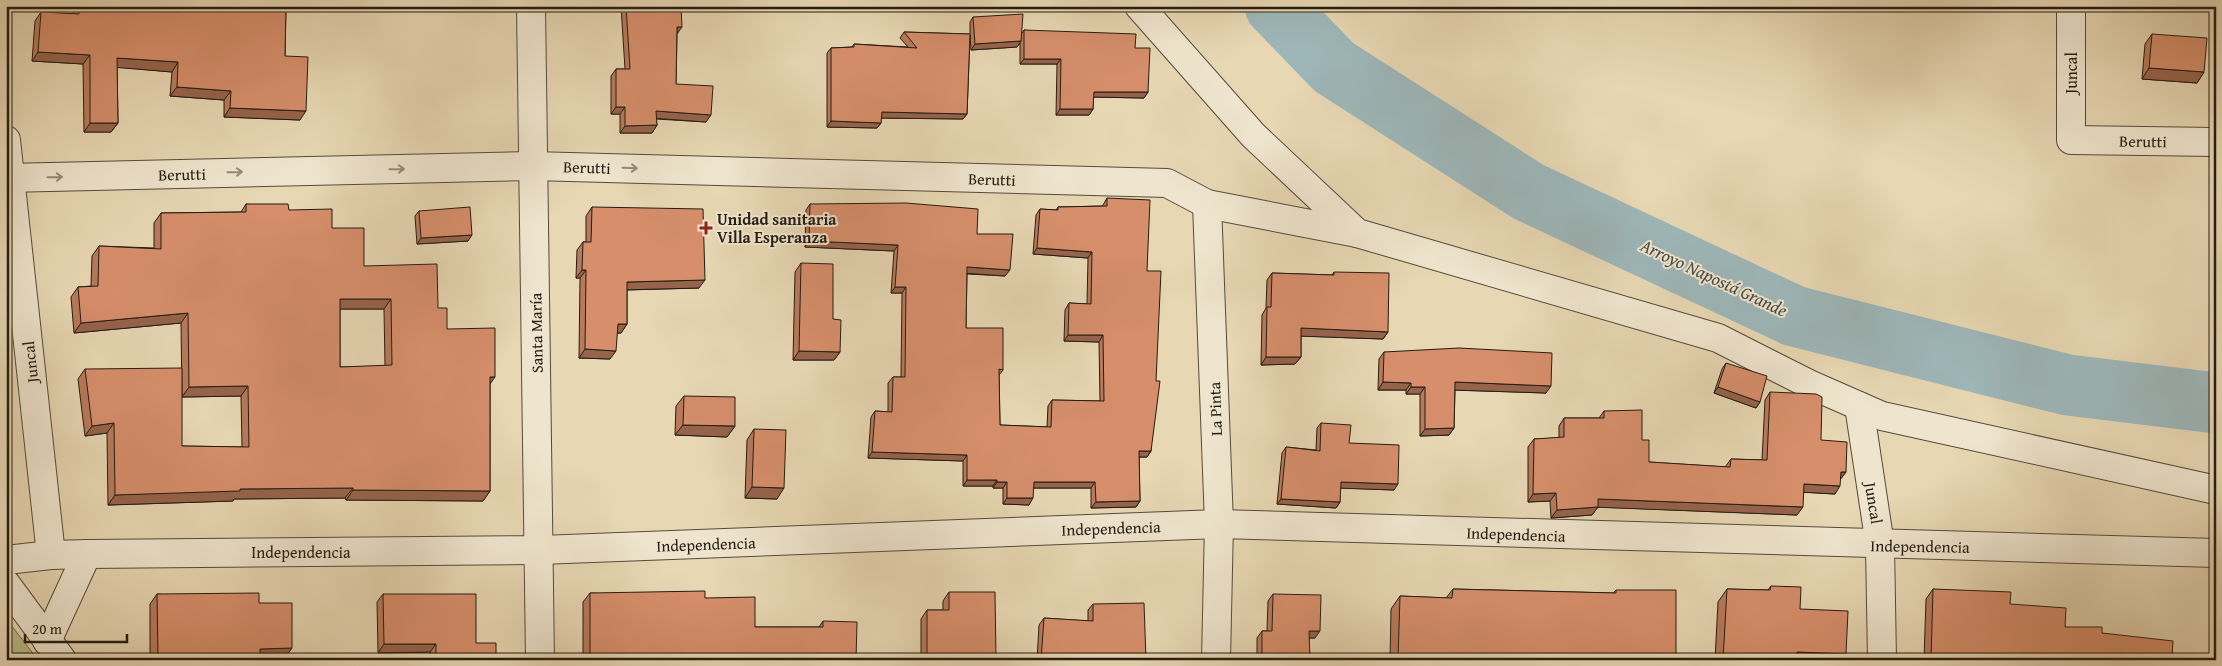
<svg xmlns="http://www.w3.org/2000/svg" width="2222" height="666" font-family="'Gentium Book Plus',serif">
<rect width="100%" height="100%" fill="#e7d7b3"/>
<filter id="stains"><feTurbulence type="fractalNoise" baseFrequency=".004" numOctaves="4"/><feColorMatrix values="0 0 0 0 .2 0 0 0 0 .09 0 0 0 0 .02 0 0 0 .5 -.17"/></filter>
<radialGradient id="worn" r=".72"><stop offset=".6" stop-color="#630" stop-opacity="0"/><stop offset="1" stop-color="#630" stop-opacity=".3"/></radialGradient>
<!-- green -->
<path fill="#b9bd8a" stroke="#6f6c4e" d="M 6,621 L 11,625 L 38,660 L 6,660 Z"/>
<g fill="none" stroke-linecap="round" stroke-linejoin="round">
<!-- river -->
<path stroke="#9db6b8" stroke-width="61" d="M 1275,6 L 1334,67 L 1529,192 L 1794,316 L 2068,385 L 2216,403"/>
<!-- minor casing -->
<g stroke="#564b3b" stroke-width="30">
<g id="minor">
<path d="M 531,6 L 540,660"/>
<path d="M 1139,6 L 1253,135 L 1357,233 L 1718,338 L 1809,384 L 1882,416 L 2216,490"/>
<path d="M 2071,6 L 2071,140 L 2216,142"/>
<path d="M 6,140 L 51,555"/>
<path d="M 6,178 L 532,166 L 1167,183 L 1207,204 L 1219,524 L 1216,660"/>
<path d="M 1207,204 L 1357,233"/>
<path d="M 1859,406 L 1880,545 L 1882,660"/>
<path d="M 6,560 L 51,555 L 87,554 L 540,550 L 1219,524 L 2216,553"/>
<path d="M 6,584 L 62,660"/>
<path d="M 47,641 L 87,554"/>
</g>
</g>
<!-- minor -->
<use href="#minor" stroke="#efe5ce" stroke-width="28"/>
</g>
<!-- wall -->
<g fill="#b87a5c" stroke="#251c13" fill-rule="evenodd">
<path d="M 74,6 L 116,6 L 116,7 L 174,12 L 174,9 L 176,6 L 286,6 L 285,56 L 300,120 L 224,117 L 224,100 L 170,96 L 172,72 L 117,67 L 118,123 L 111,132 L 84,132 L 83,64 L 32,61 L 35,21 L 41,12 L 73,14 Z"/>
<path d="M 621,6 L 681,6 L 677,34 L 676,84 L 706,122 L 656,119 L 657,125 L 652,133 L 620,133 L 620,114 L 611,114 L 611,76 L 616,69 L 625,69 Z"/>
<path d="M 973,17 L 1022,33 L 1024,30 L 1135,48 L 1148,92 L 1144,98 L 1093,97 L 1093,109 L 1089,115 L 1056,115 L 1057,64 L 1020,64 L 1020,43 L 1017,47 L 971,50 L 970,35 L 967,114 L 963,119 L 881,118 L 881,123 L 877,128 L 827,127 L 827,53 L 831,48 L 852,47 L 854,44 L 908,47 L 900,38 L 904,32 L 970,34 L 970,22 Z"/>
<path d="M 2152,34 L 2204,72 L 2197,83 L 2142,79 L 2145,44 Z"/>
<path d="M 1107,198 L 1147,271 L 1151,451 L 1147,457 L 1139,457 L 1140,501 L 1136,507 L 1091,508 L 1091,488 L 1033,488 L 1029,505 L 1003,504 L 1003,488 L 993,488 L 993,486 L 963,486 L 963,461 L 868,458 L 871,417 L 875,411 L 888,412 L 888,383 L 893,377 L 901,377 L 902,293 L 891,293 L 894,251 L 805,247 L 806,210 L 810,204 L 977,234 L 1005,276 L 967,274 L 966,328 L 1003,370 L 999,375 L 1000,425 L 1047,427 L 1048,406 L 1052,400 L 1100,401 L 1099,342 L 1064,341 L 1065,310 L 1069,303 L 1087,304 L 1088,258 L 1033,254 L 1036,215 L 1040,209 L 1056,210 L 1058,207 L 1102,206 L 1103,205 Z"/>
<path d="M 246,204 L 289,210 L 332,228 L 364,266 L 438,308 L 447,329 L 490,384 L 490,491 L 483,501 L 346,500 L 345,498 L 234,499 L 233,501 L 108,505 L 107,433 L 85,436 L 78,379 L 85,369 L 182,446 L 242,447 L 241,396 L 182,397 L 181,323 L 74,333 L 71,297 L 78,287 L 91,286 L 92,256 L 99,246 L 154,248 L 154,223 L 161,213 L 241,212 ZM 340,309 L 384,309 L 385,366 L 340,367 Z"/>
<path d="M 592,207 L 699,288 L 627,290 L 627,324 L 621,333 L 617,333 L 610,359 L 579,358 L 580,278 L 576,278 L 577,250 L 583,242 L 586,242 L 586,216 Z"/>
<path d="M 419,211 L 468,241 L 417,244 L 415,216 Z"/>
<path d="M 801,263 L 833,319 L 840,352 L 834,360 L 793,360 L 795,272 Z"/>
<path d="M 1334,272 L 1388,332 L 1383,339 L 1301,336 L 1301,357 L 1295,364 L 1261,365 L 1262,315 L 1266,308 L 1267,280 L 1272,273 L 1332,275 Z"/>
<path d="M 1384,352 L 1546,393 L 1455,390 L 1454,428 L 1449,435 L 1420,436 L 1420,394 L 1406,394 L 1406,390 L 1378,390 L 1379,359 Z"/>
<path d="M 1726,363 L 1760,402 L 1756,408 L 1714,393 L 1722,369 Z"/>
<path d="M 1770,392 L 1821,440 L 1846,472 L 1840,479 L 1835,494 L 1803,492 L 1797,515 L 1598,507 L 1592,515 L 1551,518 L 1550,501 L 1528,502 L 1528,447 L 1534,439 L 1559,438 L 1559,426 L 1564,418 L 1599,418 L 1604,411 L 1642,440 L 1649,462 L 1725,467 L 1731,459 L 1762,460 L 1765,400 Z"/>
<path d="M 684,396 L 735,426 L 727,437 L 675,435 L 676,406 Z"/>
<path d="M 1321,423 L 1349,443 L 1394,490 L 1340,488 L 1340,502 L 1336,508 L 1277,504 L 1282,453 L 1286,447 L 1316,450 L 1317,428 Z"/>
<path d="M 754,429 L 777,499 L 745,498 L 747,440 Z"/>
<path d="M 1771,586 L 1800,609 L 1842,660 L 1715,660 L 1718,602 L 1727,589 L 1768,590 Z"/>
<path d="M 1453,589 L 1613,593 L 1616,590 L 1676,660 L 1390,660 L 1391,609 L 1400,596 L 1446,598 Z"/>
<path d="M 1933,589 L 2010,604 L 2065,627 L 2102,633 L 2172,656 L 2216,660 L 1924,660 L 1926,599 Z"/>
<path d="M 949,592 L 996,660 L 921,660 L 921,619 L 927,610 L 943,610 L 943,601 Z"/>
<path d="M 590,593 L 705,598 L 755,627 L 819,627 L 823,621 L 856,660 L 583,660 L 583,602 Z"/>
<path d="M 157,594 L 259,603 L 285,658 L 260,659 L 260,660 L 150,660 L 150,604 Z"/>
<path d="M 383,594 L 476,643 L 496,660 L 430,660 L 430,652 L 378,653 L 377,602 Z"/>
<path d="M 1273,594 L 1315,638 L 1309,638 L 1310,660 L 1257,660 L 1257,638 L 1262,631 L 1267,631 L 1268,601 Z"/>
<path d="M 1093,604 L 1146,660 L 1037,660 L 1039,625 L 1044,618 L 1088,621 L 1088,610 Z"/>
</g>
<!-- shaded-wall -->
<g fill="#96634b" stroke="#251c13">
<path d="M 677,27 L 682,27 L 677,34 Z"/>
<path d="M 1021,41 L 1017,47 L 971,50 L 975,44 Z"/>
<path d="M 38,52 L 90,55 L 83,64 L 32,61 Z"/>
<path d="M 117,58 L 178,62 L 172,72 L 111,67 Z"/>
<path d="M 1024,59 L 1061,59 L 1057,64 L 1020,64 Z"/>
<path d="M 2149,68 L 2204,72 L 2197,83 L 2142,79 Z"/>
<path d="M 177,87 L 231,91 L 224,100 L 170,96 Z"/>
<path d="M 1094,92 L 1148,92 L 1144,98 L 1090,97 Z"/>
<path d="M 616,107 L 625,107 L 620,114 L 611,114 Z"/>
<path d="M 230,108 L 306,111 L 300,120 L 224,117 Z"/>
<path d="M 1060,109 L 1093,109 L 1089,115 L 1056,115 Z"/>
<path d="M 656,111 L 711,115 L 706,122 L 651,118 Z"/>
<path d="M 882,112 L 967,114 L 963,119 L 878,118 Z"/>
<path d="M 831,121 L 881,123 L 877,128 L 827,127 Z"/>
<path d="M 90,123 L 118,123 L 111,132 L 84,132 Z"/>
<path d="M 657,125 L 652,133 L 620,133 L 625,126 Z"/>
<path d="M 472,235 L 468,241 L 417,244 L 421,238 Z"/>
<path d="M 809,241 L 898,245 L 894,251 L 805,247 Z"/>
<path d="M 1037,248 L 1092,252 L 1088,258 L 1033,254 Z"/>
<path d="M 967,267 L 1010,270 L 1005,276 L 963,273 Z"/>
<path d="M 582,270 L 586,270 L 580,278 L 576,278 Z"/>
<path d="M 705,280 L 699,288 L 621,290 L 627,282 Z"/>
<path d="M 895,287 L 906,287 L 902,293 L 891,293 Z"/>
<path d="M 340,299 L 391,299 L 384,309 L 332,309 Z"/>
<path d="M 188,313 L 181,323 L 74,333 L 81,323 Z"/>
<path d="M 618,324 L 627,324 L 621,333 L 612,333 Z"/>
<path d="M 1301,328 L 1388,332 L 1383,339 L 1296,336 Z"/>
<path d="M 1068,335 L 1103,335 L 1099,342 L 1064,341 Z"/>
<path d="M 585,349 L 616,351 L 610,359 L 579,358 Z"/>
<path d="M 799,351 L 840,352 L 834,360 L 793,360 Z"/>
<path d="M 1266,357 L 1301,357 L 1295,364 L 1261,365 Z"/>
<path d="M 490,377 L 495,377 L 488,387 Z"/>
<path d="M 1383,382 L 1411,383 L 1406,390 L 1378,390 Z"/>
<path d="M 1455,382 L 1551,386 L 1546,393 L 1450,390 Z"/>
<path d="M 248,386 L 241,396 L 182,397 L 189,387 Z"/>
<path d="M 1411,387 L 1425,387 L 1420,394 L 1406,394 Z"/>
<path d="M 1718,387 L 1760,402 L 1756,408 L 1714,393 Z"/>
<path d="M 114,423 L 107,433 L 85,436 L 92,426 Z"/>
<path d="M 683,425 L 735,426 L 727,437 L 675,435 Z"/>
<path d="M 1454,428 L 1449,435 L 1420,436 L 1425,429 Z"/>
<path d="M 1139,451 L 1151,451 L 1147,457 L 1135,457 Z"/>
<path d="M 872,452 L 967,455 L 963,461 L 868,458 Z"/>
<path d="M 1841,472 L 1846,472 L 1840,480 Z"/>
<path d="M 967,480 L 997,480 L 993,486 L 963,486 Z"/>
<path d="M 997,482 L 1007,482 L 1003,488 L 993,488 Z"/>
<path d="M 1034,482 L 1095,482 L 1091,488 L 1029,488 Z"/>
<path d="M 1341,482 L 1398,484 L 1394,490 L 1337,488 Z"/>
<path d="M 1804,484 L 1840,486 L 1835,494 L 1798,492 Z"/>
<path d="M 752,487 L 784,488 L 777,499 L 745,498 Z"/>
<path d="M 353,488 L 345,498 L 234,499 L 233,501 L 108,505 L 115,495 L 240,489 Z"/>
<path d="M 353,490 L 490,491 L 483,501 L 346,500 Z"/>
<path d="M 1556,493 L 1550,501 L 1528,502 L 1533,494 Z"/>
<path d="M 1007,498 L 1033,498 L 1029,505 L 1003,504 Z"/>
<path d="M 1281,499 L 1340,502 L 1336,508 L 1277,504 Z"/>
<path d="M 1598,499 L 1803,507 L 1797,515 L 1592,507 Z"/>
<path d="M 1140,501 L 1136,507 L 1091,508 L 1096,502 Z"/>
<path d="M 1598,507 L 1592,515 L 1551,518 L 1557,510 Z"/>
<path d="M 1309,631 L 1320,631 L 1315,638 L 1304,638 Z"/>
<path d="M 384,644 L 436,644 L 430,652 L 378,653 Z"/>
<path d="M 292,648 L 285,658 L 253,659 L 260,649 Z"/>
<path d="M 1797,652 L 1846,654 L 1842,660 L 1791,660 Z"/>
</g>
<!-- building -->
<g fill="#d68e6b" stroke="#251c13" fill-rule="evenodd">
<path d="M 80,6 L 116,6 L 116,7 L 179,12 L 180,6 L 286,6 L 285,56 L 308,57 L 306,111 L 230,108 L 231,91 L 177,87 L 178,62 L 117,58 L 118,123 L 90,123 L 90,55 L 38,52 L 41,12 L 79,14 Z"/>
<path d="M 626,6 L 681,6 L 682,27 L 677,27 L 676,84 L 713,86 L 711,115 L 656,111 L 657,125 L 625,126 L 625,107 L 616,107 L 616,69 L 630,69 Z"/>
<path d="M 1023,14 L 1021,41 L 975,44 L 973,17 Z"/>
<path d="M 1024,30 L 1136,34 L 1135,48 L 1150,48 L 1148,92 L 1094,92 L 1093,109 L 1060,109 L 1061,59 L 1024,59 Z"/>
<path d="M 904,32 L 970,34 L 967,114 L 882,112 L 881,123 L 831,121 L 831,48 L 854,47 L 854,44 L 917,48 Z"/>
<path d="M 2152,34 L 2207,38 L 2204,72 L 2149,68 Z"/>
<path d="M 1107,198 L 1150,200 L 1147,271 L 1161,271 L 1156,381 L 1160,381 L 1151,451 L 1139,451 L 1140,501 L 1096,502 L 1095,482 L 1034,482 L 1033,498 L 1007,498 L 1007,482 L 997,482 L 997,480 L 967,480 L 967,455 L 872,452 L 875,411 L 892,412 L 893,377 L 905,377 L 906,287 L 895,287 L 898,245 L 809,241 L 810,204 L 906,203 L 978,209 L 977,234 L 1013,234 L 1010,270 L 967,267 L 966,328 L 1003,328 L 1003,370 L 999,369 L 1000,425 L 1051,427 L 1052,400 L 1104,401 L 1103,335 L 1068,335 L 1069,303 L 1091,304 L 1092,252 L 1037,248 L 1040,209 L 1058,210 L 1058,207 L 1107,206 Z"/>
<path d="M 246,204 L 288,204 L 289,210 L 332,209 L 332,228 L 364,228 L 364,266 L 437,264 L 438,308 L 447,308 L 447,329 L 495,328 L 495,377 L 490,377 L 490,491 L 353,490 L 353,488 L 240,489 L 240,491 L 115,495 L 114,423 L 92,426 L 85,369 L 182,368 L 182,446 L 249,447 L 248,386 L 189,387 L 188,313 L 81,323 L 78,287 L 98,286 L 99,246 L 161,249 L 161,213 L 246,212 ZM 340,299 L 391,299 L 392,365 L 340,367 Z"/>
<path d="M 470,207 L 472,235 L 421,238 L 419,211 Z"/>
<path d="M 592,207 L 703,209 L 705,280 L 627,282 L 627,324 L 618,324 L 616,351 L 585,349 L 586,270 L 582,270 L 583,242 L 591,242 Z"/>
<path d="M 801,263 L 833,264 L 833,319 L 841,320 L 840,352 L 799,351 Z"/>
<path d="M 1334,272 L 1389,273 L 1388,332 L 1301,328 L 1301,357 L 1266,357 L 1267,307 L 1271,307 L 1272,273 L 1334,275 Z"/>
<path d="M 1459,348 L 1552,353 L 1551,386 L 1455,382 L 1454,428 L 1425,429 L 1425,387 L 1411,387 L 1411,383 L 1383,382 L 1384,352 Z"/>
<path d="M 1726,363 L 1767,376 L 1760,402 L 1718,387 Z"/>
<path d="M 1770,392 L 1816,394 L 1822,397 L 1821,440 L 1847,442 L 1846,472 L 1841,472 L 1840,486 L 1804,484 L 1803,507 L 1598,499 L 1598,507 L 1557,510 L 1556,493 L 1533,494 L 1534,439 L 1564,437 L 1564,418 L 1604,418 L 1604,411 L 1642,410 L 1642,440 L 1649,440 L 1649,462 L 1730,467 L 1731,459 L 1767,460 Z"/>
<path d="M 684,396 L 735,397 L 735,426 L 683,425 Z"/>
<path d="M 1321,423 L 1351,425 L 1349,443 L 1399,445 L 1398,484 L 1341,482 L 1340,502 L 1281,499 L 1286,447 L 1320,451 Z"/>
<path d="M 754,429 L 786,430 L 784,488 L 752,487 Z"/>
<path d="M 1771,586 L 1801,587 L 1800,609 L 1848,611 L 1846,654 L 1797,652 L 1797,660 L 1723,660 L 1727,589 L 1770,590 Z"/>
<path d="M 1453,589 L 1616,593 L 1616,590 L 1676,590 L 1676,660 L 1398,660 L 1400,596 L 1452,598 Z"/>
<path d="M 1933,589 L 2011,592 L 2010,604 L 2066,608 L 2065,627 L 2102,627 L 2102,633 L 2173,641 L 2172,656 L 2216,660 L 1931,660 Z"/>
<path d="M 705,591 L 705,598 L 755,597 L 755,627 L 823,627 L 823,621 L 857,622 L 856,660 L 590,660 L 590,593 Z"/>
<path d="M 949,592 L 995,592 L 996,660 L 927,660 L 927,610 L 949,610 Z"/>
<path d="M 259,593 L 259,603 L 292,603 L 292,648 L 260,649 L 260,660 L 158,660 L 157,594 Z"/>
<path d="M 383,594 L 476,594 L 476,643 L 496,643 L 496,660 L 436,660 L 436,644 L 384,644 Z"/>
<path d="M 1273,594 L 1321,595 L 1320,631 L 1309,631 L 1310,660 L 1262,660 L 1262,631 L 1272,631 Z"/>
<path d="M 1144,603 L 1146,660 L 1041,660 L 1044,618 L 1093,621 L 1093,604 Z"/>
</g>
<!-- one-way arrows -->
<defs><path id="oneway-shaft" d="M-6 0H5M1.5-3L5.5 0L1.5 3" fill="none" stroke-width="1.6" stroke-linecap="round" stroke-linejoin="round" transform="scale(1.25)"/></defs>
<g stroke="#948b7a">
<use href="#oneway-shaft" transform="translate(630 168) rotate(2)"/>
<use href="#oneway-shaft" transform="translate(397 169) rotate(-1)"/>
<use href="#oneway-shaft" transform="translate(235 172) rotate(-1)"/>
<use href="#oneway-shaft" transform="translate(55 177) rotate(-1)"/>
</g>
<!-- markers -->
<path fill="#8f2418" stroke="#efe5ce" stroke-width="2" d="M703.5 220.5h5v5h5v5h-5v5h-5v-5h-5v-5h5z"/>
<g text-anchor="middle" stroke-width="4" stroke-linejoin="round" paint-order="stroke">
<!-- street labels -->
<g font-size="16" fill="#251c13" stroke="#efe5ce">
<text transform="translate(2071 73) rotate(-90)" y="6">Juncal</text>
<text transform="translate(2143 141) rotate(1)" y="6">Berutti</text>
<text transform="translate(587 167) rotate(2)" y="6">Berutti</text>
<text transform="translate(182 174) rotate(-1)" y="6">Berutti</text>
<text transform="translate(992 179) rotate(2)" y="6">Berutti</text>
<text transform="translate(536 333) rotate(-91)" y="6">Santa María</text>
<text transform="translate(30 362) rotate(-96)" y="6">Juncal</text>
<text transform="translate(1215 409) rotate(-92)" y="6">La Pinta</text>
<text transform="translate(1874 503) rotate(81)" y="6">Juncal</text>
<text transform="translate(1111 528) rotate(-2)" y="6">Independencia</text>
<text transform="translate(1516 534) rotate(2)" y="6">Independencia</text>
<text transform="translate(706 544) rotate(-2)" y="6">Independencia</text>
<text transform="translate(1920 546) rotate(1)" y="6">Independencia</text>
<text x="301" y="558">Independencia</text>
</g>
<!-- poi labels -->
<g font-size="16" font-weight="bold" fill="#251c13" stroke="#efe5ce" text-anchor="start">
<text x="717" y="225">Unidad sanitaria<tspan x="717" dy="18">Villa Esperanza</tspan></text>
</g>
<!-- water labels -->
<g font-size="18" font-style="italic" fill="#494a45" stroke="#efe5ce">
<text transform="translate(1714 278) rotate(25)" y="6">Arroyo Napostá Grande</text>
</g>
</g>
<!-- margin -->
<rect width="2222" height="666" fill="none" stroke="#e7d7b3" stroke-width="25"/>
<rect x="8" y="8" width="2207" height="651" fill="none" stroke="#251c13" stroke-width="2.5"/>
<rect x="12" y="12" width="2197" height="641" fill="none" stroke="#251c13"/>
<!-- scale -->
<path d="M25 634v8h102v-8" fill="none" stroke="#251c13" stroke-width="2.5"/>
<text x="32" y="634" font-size="15" fill="#251c13" stroke="#efe5ce" stroke-width="4" paint-order="stroke">20 m</text>
<rect width="100%" height="100%" filter="url(#stains)"/>
<rect width="100%" height="100%" fill="url(#worn)"/>
</svg>
